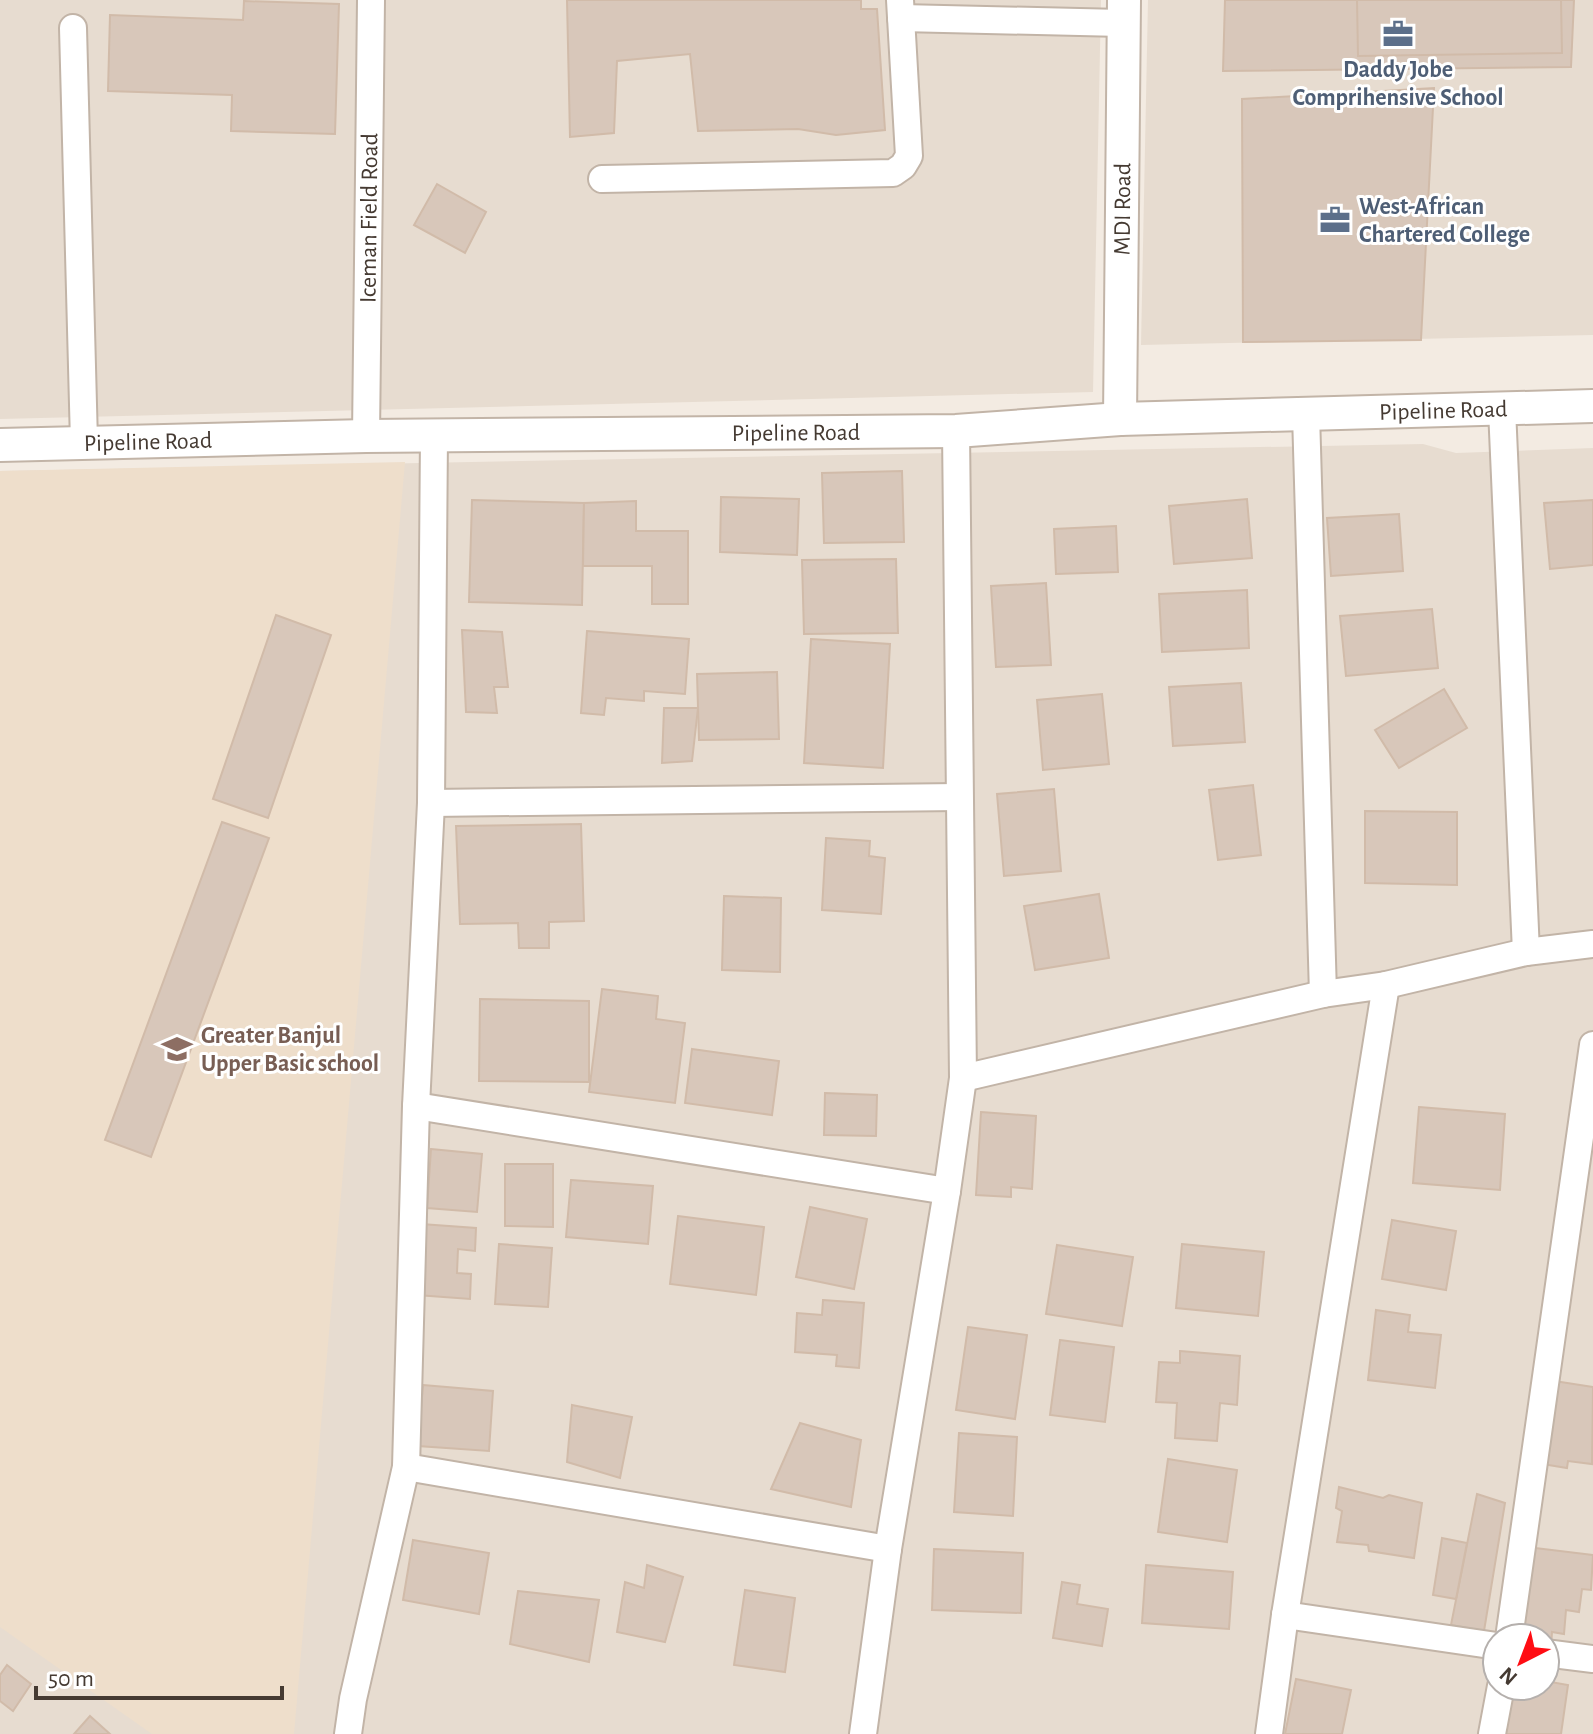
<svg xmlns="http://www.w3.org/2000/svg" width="1593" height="1734" font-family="'Alegreya Sans',sans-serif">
<rect width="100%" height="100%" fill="#f3ebe2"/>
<!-- residential -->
<g fill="#e7dcd0" fill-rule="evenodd">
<path d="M 0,0 L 1101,0 L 1093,392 L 0,419 Z"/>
<path d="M 1148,0 L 1593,0 L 1593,335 L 1141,345 Z"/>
<path d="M 1423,444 L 1456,453 L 1593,448 L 1593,1734 L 0,1734 L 0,471 ZM 1497,1638 L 1545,1638 L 1545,1686 L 1497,1686 Z"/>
</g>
<!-- education -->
<path fill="#eedecb" d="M 405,462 L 294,1734 L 152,1734 L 0,1627 L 0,471 Z"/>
<!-- building -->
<g fill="#d8c7ba" stroke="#d1bba9" stroke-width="2">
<path d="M 567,0 L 861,0 L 861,9 L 877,9 L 885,130 L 836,135 L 798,129 L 698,131 L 690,54 L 617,61 L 614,133 L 570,137 Z"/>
<path d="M 1225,0 L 1574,0 L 1571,67 L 1223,71 Z"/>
<path d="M 1357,0 L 1561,0 L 1562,53 L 1358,56 Z"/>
<path d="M 244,1 L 339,4 L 335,134 L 231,131 L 232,95 L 108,91 L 110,15 L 243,20 Z"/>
<path d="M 1434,88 L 1421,340 L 1243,342 L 1242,99 Z"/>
<path d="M 437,184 L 486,212 L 465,253 L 414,225 Z"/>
<path d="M 902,471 L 904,542 L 824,543 L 822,473 Z"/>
<path d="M 721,497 L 799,499 L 797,555 L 720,552 Z"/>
<path d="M 1247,499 L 1252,558 L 1174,564 L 1169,506 Z"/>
<path d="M 472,500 L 584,503 L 582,605 L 469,602 Z"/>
<path d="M 1593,500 L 1593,565 L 1550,569 L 1544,503 Z"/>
<path d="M 636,501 L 636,531 L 688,531 L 688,604 L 652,604 L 652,566 L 583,566 L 584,503 Z"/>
<path d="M 1399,514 L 1403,571 L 1331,576 L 1327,518 Z"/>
<path d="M 1116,526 L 1118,572 L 1056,574 L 1054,529 Z"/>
<path d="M 896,559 L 898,633 L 804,634 L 802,560 Z"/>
<path d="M 1046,583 L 1051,665 L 996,667 L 991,586 Z"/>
<path d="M 1247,590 L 1249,648 L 1162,652 L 1159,594 Z"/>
<path d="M 1432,609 L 1438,668 L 1346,676 L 1340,616 Z"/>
<path d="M 276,615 L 331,635 L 268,818 L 213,799 Z"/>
<path d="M 462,630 L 502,632 L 508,687 L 494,687 L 497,713 L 466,712 Z"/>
<path d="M 587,631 L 689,639 L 685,694 L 644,691 L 644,701 L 606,698 L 604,715 L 581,713 Z"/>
<path d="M 811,639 L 890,644 L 883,768 L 804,763 Z"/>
<path d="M 777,672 L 779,739 L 699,740 L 697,674 Z"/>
<path d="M 1241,683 L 1245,742 L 1173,746 L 1169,687 Z"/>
<path d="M 1444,689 L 1467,728 L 1399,768 L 1375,730 Z"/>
<path d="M 1102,694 L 1109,764 L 1043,770 L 1037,700 Z"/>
<path d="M 664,708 L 698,708 L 692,761 L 662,763 Z"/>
<path d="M 1253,785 L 1261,855 L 1218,860 L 1209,790 Z"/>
<path d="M 1054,789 L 1061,871 L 1004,876 L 997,794 Z"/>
<path d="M 1365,811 L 1457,812 L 1457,885 L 1365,883 Z"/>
<path d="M 222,822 L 269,838 L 151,1157 L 105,1140 Z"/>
<path d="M 581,824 L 584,921 L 549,922 L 549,948 L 519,948 L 518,923 L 460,924 L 456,826 Z"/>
<path d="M 826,838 L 870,841 L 869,856 L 885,858 L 881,914 L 822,910 Z"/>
<path d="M 1099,894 L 1109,958 L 1035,970 L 1024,906 Z"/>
<path d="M 724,896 L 781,898 L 780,972 L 722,970 Z"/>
<path d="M 602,989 L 658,996 L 656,1019 L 685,1023 L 675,1103 L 589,1092 Z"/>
<path d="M 480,999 L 589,1001 L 589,1082 L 479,1081 Z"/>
<path d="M 692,1049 L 779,1061 L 772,1115 L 685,1103 Z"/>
<path d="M 825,1093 L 877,1095 L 876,1136 L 824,1135 Z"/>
<path d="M 1419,1107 L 1505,1114 L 1500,1190 L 1413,1183 Z"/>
<path d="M 981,1112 L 1036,1116 L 1032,1189 L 1011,1187 L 1011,1197 L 976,1195 Z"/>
<path d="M 431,1149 L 482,1154 L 477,1212 L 427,1208 Z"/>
<path d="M 505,1164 L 553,1164 L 553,1227 L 505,1226 Z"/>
<path d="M 571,1180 L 653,1186 L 648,1244 L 566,1237 Z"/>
<path d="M 810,1207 L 867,1219 L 854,1289 L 796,1277 Z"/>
<path d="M 678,1216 L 764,1227 L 756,1295 L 670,1284 Z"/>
<path d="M 1392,1220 L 1456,1231 L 1446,1290 L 1382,1279 Z"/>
<path d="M 421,1224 L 476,1228 L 475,1251 L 458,1249 L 457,1273 L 471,1274 L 470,1299 L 417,1295 Z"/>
<path d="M 499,1244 L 552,1248 L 548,1307 L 495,1304 Z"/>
<path d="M 1182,1244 L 1264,1252 L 1258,1316 L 1176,1308 Z"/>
<path d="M 1057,1245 L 1133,1257 L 1122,1326 L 1046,1314 Z"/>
<path d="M 823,1300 L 864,1303 L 859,1368 L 836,1366 L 837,1355 L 795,1352 L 797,1313 L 822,1315 Z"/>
<path d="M 1376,1310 L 1410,1315 L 1408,1332 L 1441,1335 L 1435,1388 L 1368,1380 Z"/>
<path d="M 968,1327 L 1027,1335 L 1015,1419 L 956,1410 Z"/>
<path d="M 1060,1340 L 1114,1347 L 1105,1422 L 1050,1415 Z"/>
<path d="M 1180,1351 L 1240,1356 L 1237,1405 L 1220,1403 L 1217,1441 L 1175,1438 L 1177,1403 L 1156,1402 L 1159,1362 L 1180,1363 Z"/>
<path d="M 1548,1380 L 1593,1387 L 1592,1464 L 1568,1461 L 1567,1468 L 1536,1463 Z"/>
<path d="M 423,1385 L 493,1391 L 489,1451 L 418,1446 Z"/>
<path d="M 572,1405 L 632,1417 L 620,1478 L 567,1462 Z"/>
<path d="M 800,1423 L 861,1440 L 851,1507 L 771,1489 Z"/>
<path d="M 959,1433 L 1017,1437 L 1013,1516 L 954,1512 Z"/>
<path d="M 1168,1459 L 1237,1470 L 1227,1542 L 1158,1532 Z"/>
<path d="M 1339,1487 L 1383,1498 L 1389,1495 L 1422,1503 L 1414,1558 L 1369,1551 L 1368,1545 L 1337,1542 L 1342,1511 L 1336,1508 Z"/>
<path d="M 1477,1494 L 1505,1503 L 1484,1631 L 1451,1625 Z"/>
<path d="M 1442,1538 L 1467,1543 L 1456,1599 L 1433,1595 Z"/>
<path d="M 413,1540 L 489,1553 L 479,1614 L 403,1600 Z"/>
<path d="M 1527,1547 L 1593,1555 L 1591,1590 L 1582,1589 L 1579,1612 L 1566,1610 L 1564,1634 L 1552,1632 L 1551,1648 L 1545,1647 L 1545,1638 L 1517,1638 Z"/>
<path d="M 934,1549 L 1023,1553 L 1021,1613 L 932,1610 Z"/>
<path d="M 647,1565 L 683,1577 L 665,1642 L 617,1632 L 625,1582 L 644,1588 Z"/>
<path d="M 1146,1565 L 1233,1572 L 1229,1629 L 1142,1623 Z"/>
<path d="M 1062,1582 L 1080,1585 L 1077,1604 L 1108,1609 L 1102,1646 L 1053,1638 Z"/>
<path d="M 745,1590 L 795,1598 L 785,1672 L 734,1665 Z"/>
<path d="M 518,1591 L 599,1600 L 589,1662 L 510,1644 Z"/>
<path d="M 7,1665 L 31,1684 L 13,1711 L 0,1701 L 0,1675 Z"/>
<path d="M 1296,1679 L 1351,1690 L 1342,1734 L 1285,1734 Z"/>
<path d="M 1545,1681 L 1568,1685 L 1561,1734 L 1498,1734 L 1504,1697 L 1514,1698 L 1516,1686 L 1545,1686 Z"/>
<path d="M 90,1716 L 110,1734 L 74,1734 Z"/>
</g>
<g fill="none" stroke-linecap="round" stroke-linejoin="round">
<!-- minor casing -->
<g stroke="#c2b4a7" stroke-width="30">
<g id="minor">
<path d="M 901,18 L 1122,23"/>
<path d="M 73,28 L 84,442"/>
<path d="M 602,179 L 893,173 L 903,166 L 909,156 L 900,0"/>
<path d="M 1502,409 L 1526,952"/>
<path d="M 1306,414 L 1323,994"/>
<path id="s1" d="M 366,436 L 371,0"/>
<path d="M 431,803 L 959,797"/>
<path d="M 963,1078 L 1323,994 L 1386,985 L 1526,952 L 1593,944"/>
<path d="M 416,1106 L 947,1191"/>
<path d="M 406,1467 L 888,1549"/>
<path d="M 1285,1615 L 1497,1646"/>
<path d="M 1509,1638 L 1593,1045"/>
<path d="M 1545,1653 L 1593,1659"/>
<path d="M 348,1734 L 353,1699 L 406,1467 L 416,1106 L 431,803 L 434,435"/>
<path d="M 863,1734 L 888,1549 L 947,1191 L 963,1078 L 956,431"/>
<path d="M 1269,1734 L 1285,1615 L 1386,985"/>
<path d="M 1492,1734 L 1501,1686"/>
</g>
</g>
<!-- tertiary casing -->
<g stroke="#c2b4a7" stroke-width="36">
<g id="tertiary">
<path id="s2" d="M 1120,419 L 1124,0"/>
<path id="s3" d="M 0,445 L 366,436 L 956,431 L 1120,419 L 1593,406"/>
</g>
</g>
<!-- minor -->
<use href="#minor" stroke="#fff" stroke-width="26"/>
<!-- tertiary -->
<use href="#tertiary" stroke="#fff" stroke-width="32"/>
</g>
<!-- icons -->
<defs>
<g id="office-bare" transform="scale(2.4)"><path d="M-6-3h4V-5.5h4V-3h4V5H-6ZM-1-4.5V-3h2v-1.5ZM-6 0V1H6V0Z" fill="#5c6f8a" stroke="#fff" stroke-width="2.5" paint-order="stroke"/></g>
<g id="school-bare" transform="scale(2.4)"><path d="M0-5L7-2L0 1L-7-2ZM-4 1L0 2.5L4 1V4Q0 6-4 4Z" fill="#8d6e63" stroke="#fff" stroke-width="2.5" paint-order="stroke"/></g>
</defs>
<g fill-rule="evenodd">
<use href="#office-bare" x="1398" y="34"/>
<use href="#office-bare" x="1335" y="220"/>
<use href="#school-bare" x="177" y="1049"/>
</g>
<g text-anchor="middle" stroke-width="6" stroke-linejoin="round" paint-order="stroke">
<!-- service labels -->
<g font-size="24" font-weight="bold" fill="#4e5e75" stroke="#fff">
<text x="1398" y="77">Daddy Jobe<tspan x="1398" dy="28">Comprihensive School</tspan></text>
<text x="1359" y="214" text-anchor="start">West-African<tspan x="1359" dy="28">Chartered College</tspan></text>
</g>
<!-- street labels -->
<g font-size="24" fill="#453a32" stroke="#fff">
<text dy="8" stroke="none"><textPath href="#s2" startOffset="210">MDI Road</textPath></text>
<text dy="8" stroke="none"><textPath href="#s1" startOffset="218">Iceman Field Road</textPath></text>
<text dy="8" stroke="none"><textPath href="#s3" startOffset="1444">Pipeline Road</textPath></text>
<text dy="8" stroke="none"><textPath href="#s3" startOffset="796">Pipeline Road</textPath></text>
<text dy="8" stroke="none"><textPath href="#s3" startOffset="148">Pipeline Road</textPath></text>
</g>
<!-- education labels -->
<g font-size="24" font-weight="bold" fill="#785e54" stroke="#fff" text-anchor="start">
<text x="201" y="1043">Greater Banjul<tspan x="201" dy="28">Upper Basic school</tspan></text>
</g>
</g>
<!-- north arrow -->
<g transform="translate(1521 1662) rotate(222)"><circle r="38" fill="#ffffff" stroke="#b5b0ad" stroke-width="2"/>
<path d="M0-6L14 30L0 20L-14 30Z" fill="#ff0d13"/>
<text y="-12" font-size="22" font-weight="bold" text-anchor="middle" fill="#453a32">N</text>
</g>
<!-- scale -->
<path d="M36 1686v12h246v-12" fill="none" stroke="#453a32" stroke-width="4"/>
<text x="48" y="1686" font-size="24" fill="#453a32" stroke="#ffffff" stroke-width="6" paint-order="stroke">50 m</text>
</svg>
